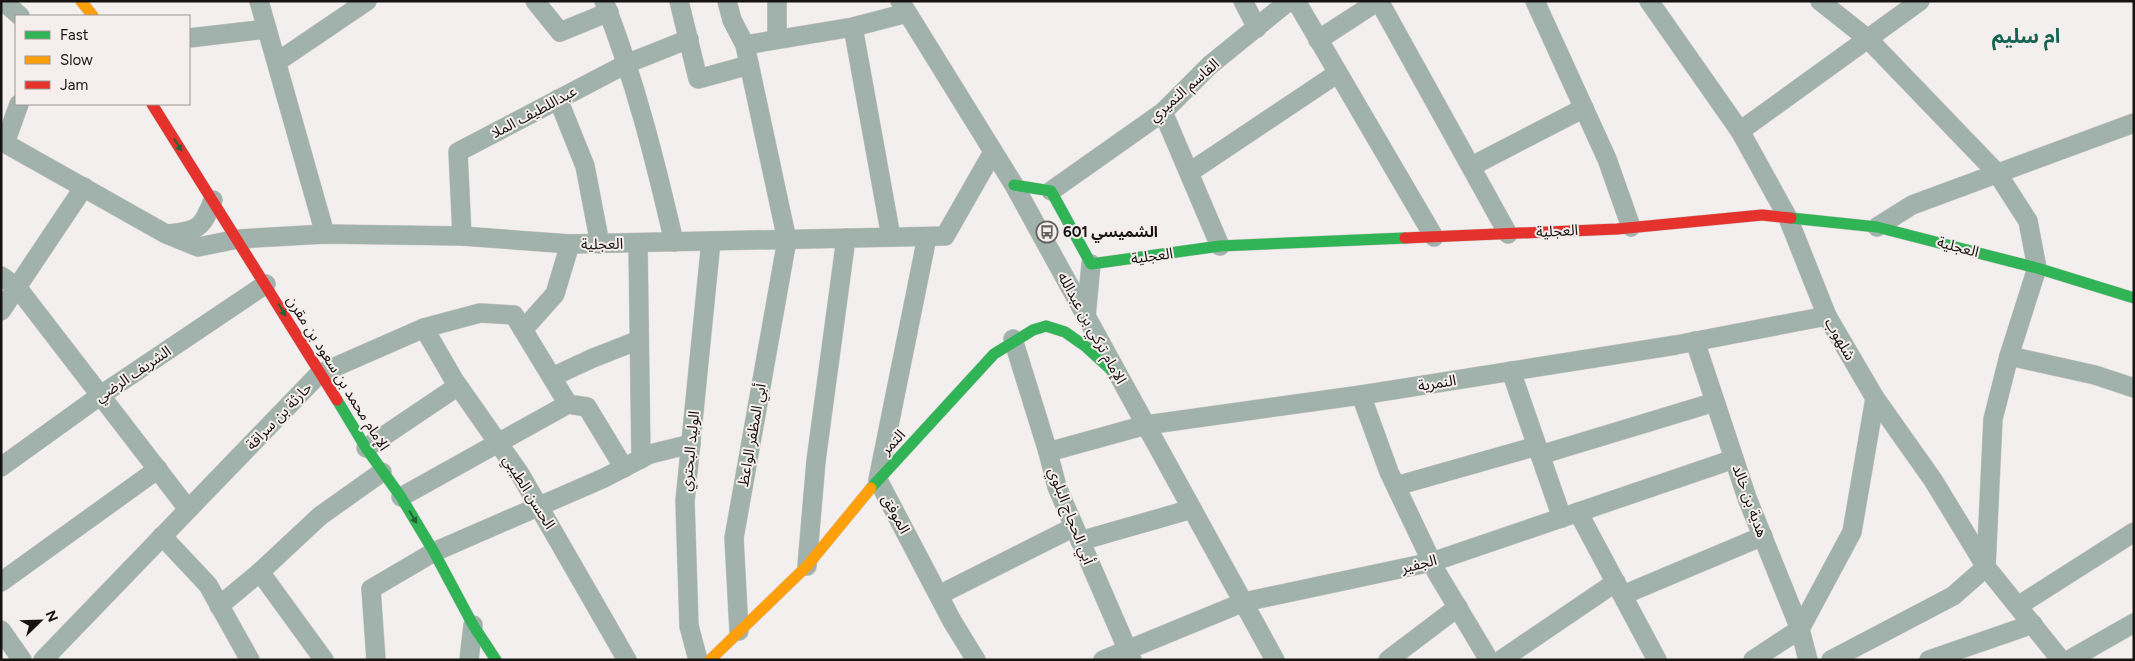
<svg xmlns="http://www.w3.org/2000/svg" width="2135" height="661" font-family="Figtree,'Noto Sans Arabic',sans-serif">
<rect width="100%" height="100%" fill="#f3efee"/>
<g fill="none" stroke-linecap="round" stroke-linejoin="round">
<!-- street casing -->
<g stroke="#cfcdcc" stroke-width="20">
<g id="street">
<path d="M 3,1 L 20,16"/>
<path d="M 259,1 L 325,234"/>
<path d="M 535,1 L 560,32 L 609,12"/>
<path d="M 604,1 C 635,80 655,160 674,242"/>
<path d="M 679,1 L 698,79 L 749,65"/>
<path d="M 727,1 L 732,20 L 745,45 L 787,240 L 734,538 L 739,631"/>
<path d="M 900,1 L 1014,185 L 1275,660"/>
<path d="M 1243,1 L 1257,28"/>
<path d="M 1296,1 L 1434,237"/>
<path d="M 1379,1 L 1508,234"/>
<path d="M 1535,1 L 1607,159 L 1631,227"/>
<path d="M 1649,1 L 1740,131 L 1788,218 L 1827,316 L 1875,398 L 1933,480 L 1986,567 L 2061,660"/>
<path d="M 1820,1 L 1868,39 L 1997,173 L 2028,221 L 2037,268 L 2009,356 L 1993,419 L 1986,567 L 1953,596 L 1831,660"/>
<path d="M 853,27 L 891,237"/>
<path d="M 189,38 L 267,29"/>
<path d="M 777,39 L 777,1"/>
<path d="M 1318,40 L 1378,1"/>
<path d="M 745,45 L 853,27 L 907,13"/>
<path d="M 277,62 L 367,1"/>
<path d="M 558,99 L 585,166 L 600,244"/>
<path d="M 1163,112 L 1220,246"/>
<path d="M 1740,131 L 1920,1"/>
<path d="M 1,141 L 166,234 L 198,247 L 238,239 L 325,234 L 462,236 L 570,244 L 945,236 L 993,152"/>
<path d="M 5,143 L 19,104"/>
<path d="M 1472,166 L 1584,108"/>
<path d="M 1190,172 L 1338,73"/>
<path d="M 1051,191 L 1163,112 L 1210,65 L 1289,1"/>
<path d="M 1877,227 L 1912,205 L 2134,123"/>
<path d="M 167,234 C 198,231 202,229 213,200"/>
<path d="M 462,236 L 458,152 L 626,64 L 689,39"/>
<path d="M 927,237 L 878,480 L 952,621 L 976,660"/>
<path d="M 638,243 L 641,459"/>
<path d="M 1,276 L 17,287 L 188,509"/>
<path d="M 1,311 L 84,187"/>
<path d="M 1086,317 L 1091,264"/>
<path d="M 424,328 L 454,380 L 520,474 L 627,660"/>
<path d="M 523,330 L 555,294 L 570,244"/>
<path d="M 1013,339 L 1048,452 L 1057,487 L 1132,660"/>
<path d="M 1695,341 L 1747,498 L 1800,629 L 1808,660"/>
<path d="M 2009,356 L 2095,375 L 2134,388"/>
<path d="M 1511,371 L 1562,518"/>
<path d="M 552,377 L 593,358 L 639,340"/>
<path d="M 1361,395 L 1389,472 L 1437,573 L 1489,660"/>
<path d="M 366,448 L 458,386"/>
<path d="M 1048,452 L 1146,425 L 1361,395 L 1676,345 L 1827,316"/>
<path d="M 1540,455 L 1715,402"/>
<path d="M 1,467 L 101,395 L 266,284"/>
<path d="M 1396,486 L 1537,446"/>
<path d="M 401,497 L 568,404"/>
<path d="M 1578,512 L 1657,660"/>
<path d="M 162,536 L 208,585 L 250,660"/>
<path d="M 1080,541 L 1192,509"/>
<path d="M 807,566 L 816,461 L 846,238"/>
<path d="M 260,572 L 324,660"/>
<path d="M 1,582 L 158,469"/>
<path d="M 939,595 L 1074,527"/>
<path d="M 1623,595 L 1763,536"/>
<path d="M 219,606 L 260,572 L 320,516 L 382,472"/>
<path d="M 2018,606 L 2134,532"/>
<path d="M 1,630 L 22,660"/>
<path d="M 43,660 L 319,374 L 424,328 L 480,313 L 514,315 L 568,404 L 587,407 L 624,468"/>
<path d="M 376,660 L 371,589 L 434,552 L 604,478 L 650,454 L 691,444"/>
<path d="M 469,660 L 473,625"/>
<path d="M 698,660 L 689,626 L 685,501 L 711,241"/>
<path d="M 1103,660 L 1244,602 L 1432,562 L 1734,459"/>
<path d="M 1388,660 L 1458,607"/>
<path d="M 1501,660 L 1616,582"/>
<path d="M 1753,660 L 1800,629 L 1852,532 L 1875,398"/>
<path d="M 1929,660 L 2033,624"/>
<path d="M 2069,660 L 2134,623"/>
</g>
</g>
<!-- fast casing -->
<g stroke="#cfcdcc" stroke-width="12">
<g id="fast">
<path d="M 1014,185 L 1051,191 L 1091,264 L 1220,246 L 1405,238"/>
<path d="M 1791,218 L 1877,227 L 2037,268 L 2134,298"/>
<path d="M 337,400 L 366,448 L 401,497 L 434,552 L 473,625 L 496,660"/>
<path d="M 871,488 L 994,354 L 1033,330 L 1046,326 L 1065,332 L 1085,346 L 1119,377"/>
</g>
</g>
<!-- slow casing -->
<g stroke="#cfcdcc" stroke-width="12">
<g id="slow">
<path d="M 81,1 L 93,16"/>
<path d="M 710,660 L 807,566 L 871,488"/>
</g>
</g>
<!-- jam casing -->
<g stroke="#cfcdcc" stroke-width="12">
<g id="jam">
<path d="M 152,104 L 337,400"/>
<path d="M 1405,238 L 1617,229 L 1762,215 L 1791,218"/>
</g>
</g>
<!-- street -->
<use href="#street" stroke="#a1b1ac" stroke-width="19"/>
<!-- fast -->
<use href="#fast" stroke="#30b455" stroke-width="11"/>
<!-- slow -->
<use href="#slow" stroke="#ff9f0a" stroke-width="11"/>
<!-- jam -->
<use href="#jam" stroke="#e5322d" stroke-width="11"/>
</g>
<!-- one-way arrows -->
<defs><path id="oneway-solid" d="M-6-.8H1V-3.2L6.5 0L1 3.2V.8H-6Z" transform="scale(1.25)"/></defs>
<g fill="#236434">
<use href="#oneway-solid" transform="translate(178 145) rotate(58)"/>
<use href="#oneway-solid" transform="translate(282 310) rotate(60)"/>
<use href="#oneway-solid" transform="translate(413 517) rotate(59)"/>
</g>
<!-- icons -->
<defs>
<g id="bus-ring" transform="scale(1.125)"><circle r="9.5" fill="#f5eeec" stroke="#63605f" stroke-width="1.5"/><path d="M-5-6H5V4H4V6H2V4H-2V6H-4V4H-5ZM-3.5-4V0h7V-4ZM-3.5 1.2v1.5H-2V1.2ZM2 1.2v1.5H3.5V1.2Z" fill="#63605f"/></g>
</defs>
<g fill-rule="evenodd">
<use href="#bus-ring" x="1047" y="232"/>
</g>
<g text-anchor="middle" stroke-width="4" stroke-linejoin="round" paint-order="stroke">
<!-- street labels -->
<g font-size="15" fill="#161312" stroke="#f5eeec">
<text transform="translate(1184 90) rotate(-41)" y="5">القاسم النميري</text>
<text transform="translate(534 112) rotate(-28)" y="5">عبداللطيف الملا</text>
<text transform="translate(1557 231) rotate(-3)" y="5">العجلية</text>
<text transform="translate(602 244) rotate(-1)" y="5">العجلية</text>
<text transform="translate(1958 247) rotate(15)" y="5">العجلية</text>
<text transform="translate(1152 256) rotate(-8)" y="5">العجلية</text>
<text transform="translate(1092 328) rotate(61)" y="5">الإمام تركي بن عبدالله</text>
<text transform="translate(1840 339) rotate(60)" y="5">شلهوب</text>
<text transform="translate(338 373) rotate(58)" y="5">الإمام محمد بن سعود بن مقرن</text>
<text transform="translate(133 374) rotate(-34)" y="5">الشريف الرضي</text>
<text transform="translate(1437 383) rotate(-9)" y="5">النمرية</text>
<text transform="translate(279 416) rotate(-46)" y="5">حارثة بن سراقة</text>
<text transform="translate(752 435) rotate(-80)" y="5">أبي المظفر الواعظ</text>
<text transform="translate(893 442) rotate(-47)" y="5">التمر</text>
<text transform="translate(690 451) rotate(-84)" y="5">الوليد البحتري</text>
<text transform="translate(529 492) rotate(58)" y="5">الحسن الطيبي</text>
<text transform="translate(1750 501) rotate(70)" y="5">هدية بن خالد</text>
<text transform="translate(896 514) rotate(62)" y="5">الموفق</text>
<text transform="translate(1071 516) rotate(69)" y="5">أبي الحجاج البلوي</text>
<text transform="translate(1419 564) rotate(-14)" y="5">الجفير</text>
</g>
<!-- poi labels -->
<g font-size="15" font-weight="bold" fill="#161312" stroke="#f5eeec" text-anchor="start">
<text x="1063" y="237">الشميسي 601</text>
</g>
<!-- district labels -->
<g font-size="20" font-weight="bold" fill="#136452" stroke="#f5eeec">
<text x="2026" y="43">ام سليم</text>
</g>
</g>
<!-- border -->
<rect width="2135" height="661" fill="none" stroke="#161312" stroke-width="5"/>
<!-- legend -->
<rect x="15" y="15" width="175" height="90" fill="#f5eeec" stroke="#9c9695"/>
<rect x="25" y="31" width="25" height="8" fill="#30b455" stroke="#9c9695"/>
<text x="60" y="40" font-size="15" fill="#161312">Fast</text>
<rect x="25" y="56" width="25" height="8" fill="#ff9f0a" stroke="#9c9695"/>
<text x="60" y="65" font-size="15" fill="#161312">Slow</text>
<rect x="25" y="81" width="25" height="8" fill="#e5322d" stroke="#9c9695"/>
<text x="60" y="90" font-size="15" fill="#161312">Jam</text>
<!-- north arrow -->
<g transform="translate(40 621) rotate(67)" stroke="#f5eeec" stroke-width="4" paint-order="stroke">
<path d="M0-4L9 19L0 12L-9 19Z" fill="#161312"/>
<text y="-8" font-size="14" font-weight="bold" text-anchor="middle" fill="#161312">N</text>
</g>
</svg>
